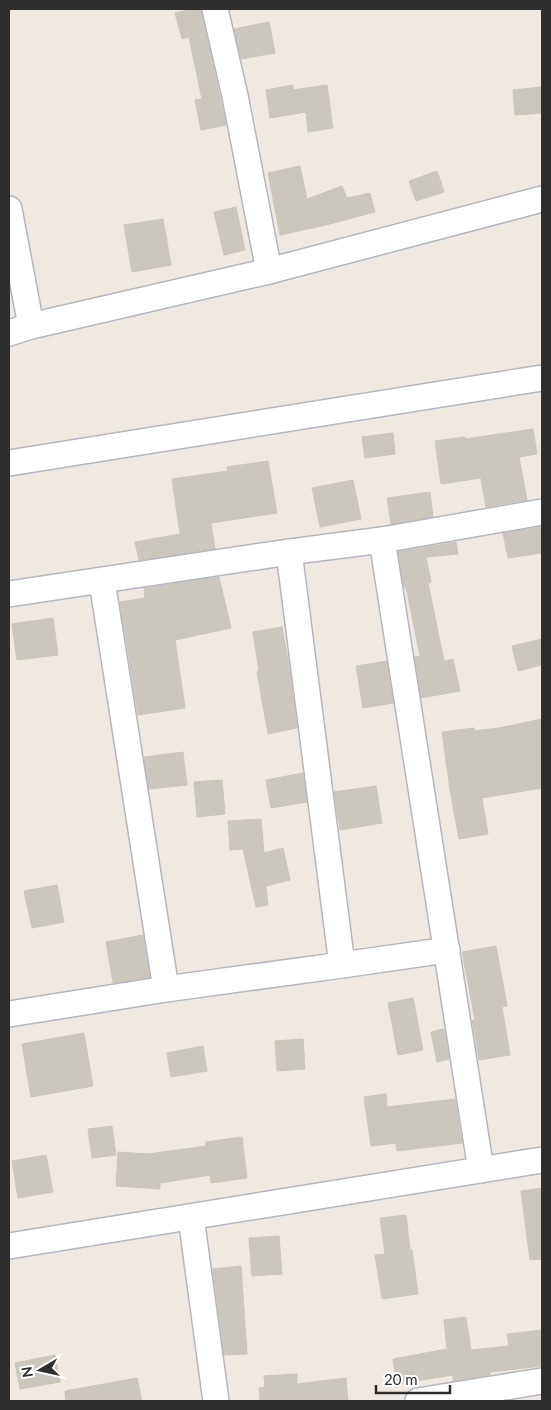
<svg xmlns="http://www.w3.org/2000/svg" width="551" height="1410" font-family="Lato,sans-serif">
<rect width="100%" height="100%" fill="#efe9e1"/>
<!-- building -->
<g fill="#cbc7bf" stroke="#cbc5ba">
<path d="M 193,9 L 201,9 L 226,125 L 201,130 L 195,100 L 202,99 L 189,37 L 182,39 L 175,13 Z"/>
<path d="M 269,22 L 275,53 L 241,59 L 234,29 Z"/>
<path d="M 293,85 L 293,90 L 327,85 L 333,128 L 308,132 L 306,112 L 270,118 L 266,90 Z"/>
<path d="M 542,87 L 542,113 L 515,115 L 513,90 Z"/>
<path d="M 300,166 L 307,199 L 342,186 L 347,198 L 370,193 L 375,212 L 326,225 L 280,235 L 268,173 Z"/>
<path d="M 437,171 L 444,192 L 416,201 L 409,181 Z"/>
<path d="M 236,207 L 245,250 L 224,255 L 214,212 Z"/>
<path d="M 163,219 L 171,265 L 132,272 L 124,225 Z"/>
<path d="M 533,429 L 537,454 L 519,457 L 527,500 L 486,507 L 481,478 L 441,484 L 435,441 L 465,437 L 465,439 Z"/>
<path d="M 393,433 L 395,454 L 365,458 L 362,437 Z"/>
<path d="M 268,461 L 277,513 L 211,523 L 215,549 L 139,560 L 135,542 L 180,534 L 172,479 L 228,471 L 227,467 Z"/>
<path d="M 353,480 L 361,519 L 320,527 L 312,488 Z"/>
<path d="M 430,492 L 433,517 L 391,524 L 387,498 Z"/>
<path d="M 542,527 L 542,553 L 508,558 L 503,533 Z"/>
<path d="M 456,542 L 458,554 L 426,557 L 431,582 L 428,583 L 444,661 L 453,659 L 460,691 L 421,698 L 415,657 L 420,656 L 406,587 L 404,587 L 398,552 Z"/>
<path d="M 219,577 L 231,628 L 175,640 L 185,708 L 138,715 L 120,602 L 145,598 L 144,588 Z"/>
<path d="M 53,618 L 58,655 L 17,660 L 12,624 Z"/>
<path d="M 282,627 L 289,666 L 297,728 L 268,734 L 257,672 L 259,671 L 253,632 Z"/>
<path d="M 542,639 L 542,665 L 518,671 L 512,646 Z"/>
<path d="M 387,661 L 393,703 L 363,708 L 356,666 Z"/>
<path d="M 542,719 L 542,788 L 482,798 L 488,834 L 459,839 L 450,790 L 442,732 L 474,728 L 474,731 L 499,728 Z"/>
<path d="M 183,752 L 187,785 L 149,789 L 144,757 Z"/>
<path d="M 303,773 L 307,802 L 271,808 L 266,780 Z"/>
<path d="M 222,780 L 225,814 L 197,817 L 194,782 Z"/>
<path d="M 376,786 L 382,823 L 340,830 L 334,792 Z"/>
<path d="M 261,819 L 264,853 L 283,848 L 290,880 L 266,886 L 268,905 L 256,907 L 243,849 L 230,850 L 228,821 Z"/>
<path d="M 57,885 L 64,922 L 32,928 L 24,891 Z"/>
<path d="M 143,935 L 150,977 L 113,983 L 106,942 Z"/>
<path d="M 496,946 L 507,1006 L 502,1007 L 510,1055 L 479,1060 L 473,1024 L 472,1021 L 475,1020 L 462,952 Z"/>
<path d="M 413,998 L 423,1050 L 398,1055 L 388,1003 Z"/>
<path d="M 444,1029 L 449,1059 L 437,1062 L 431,1032 Z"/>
<path d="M 84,1033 L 93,1086 L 31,1097 L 22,1044 Z"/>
<path d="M 303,1039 L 305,1069 L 277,1071 L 275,1041 Z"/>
<path d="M 203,1046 L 207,1071 L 171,1077 L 167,1053 Z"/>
<path d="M 386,1094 L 387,1107 L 455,1099 L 462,1143 L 397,1151 L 396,1143 L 371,1146 L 364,1097 Z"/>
<path d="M 112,1126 L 116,1155 L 92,1158 L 88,1129 Z"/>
<path d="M 242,1137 L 247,1178 L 211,1183 L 210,1175 L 160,1183 L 160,1189 L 116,1186 L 118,1152 L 148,1154 L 206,1146 L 206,1142 Z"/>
<path d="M 46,1155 L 53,1192 L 18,1198 L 12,1161 Z"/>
<path d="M 542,1188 L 542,1259 L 530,1260 L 521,1191 Z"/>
<path d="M 406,1215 L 410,1250 L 412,1250 L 418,1294 L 382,1299 L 375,1255 L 385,1254 L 380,1218 Z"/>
<path d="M 279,1236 L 282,1274 L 252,1276 L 249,1238 Z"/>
<path d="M 241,1266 L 247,1354 L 224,1355 L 213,1269 Z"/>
<path d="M 466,1317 L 471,1350 L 509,1346 L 507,1334 L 542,1330 L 542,1366 L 490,1372 L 490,1375 L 453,1381 L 453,1375 L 397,1384 L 393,1359 L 447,1349 L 444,1320 Z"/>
<path d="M 55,1355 L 60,1382 L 20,1389 L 15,1363 Z"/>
<path d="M 297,1374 L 297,1384 L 346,1378 L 348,1401 L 260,1401 L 259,1388 L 265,1387 L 264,1376 Z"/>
<path d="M 137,1378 L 142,1401 L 66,1401 L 65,1391 Z"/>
</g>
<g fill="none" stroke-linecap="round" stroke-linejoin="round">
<!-- minor casing -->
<g stroke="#b4b7c1" stroke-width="28">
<g id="minor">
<path d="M 215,9 L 235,96 L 269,271"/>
<path d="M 9,209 L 31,326"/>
<path d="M 9,333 L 31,326 L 269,271 L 542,199"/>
<path d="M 9,463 L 542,378"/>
<path d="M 382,540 L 542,512"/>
<path d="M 289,552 L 342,965"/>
<path d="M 102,581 L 166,989"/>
<path d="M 9,594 L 289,552 L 382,540 L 481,1170"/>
<path d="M 9,1014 L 166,989 L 342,965 L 447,950"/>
<path d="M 191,1217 L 216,1401"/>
<path d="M 9,1246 L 542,1160"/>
<path d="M 418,1401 L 542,1381"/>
</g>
</g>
<!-- minor -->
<use href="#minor" stroke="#fff" stroke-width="25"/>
</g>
<!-- border -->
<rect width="551" height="1410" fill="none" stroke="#2e2e2e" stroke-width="20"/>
<!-- north arrow -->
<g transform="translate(40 1370) rotate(261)" stroke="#ffffff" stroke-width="4" paint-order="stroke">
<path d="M0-4L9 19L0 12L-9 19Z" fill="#2e2e2e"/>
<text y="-8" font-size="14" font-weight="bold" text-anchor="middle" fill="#2e2e2e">N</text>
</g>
<!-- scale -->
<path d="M376 1385v8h74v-8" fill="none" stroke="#2e2e2e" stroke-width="2.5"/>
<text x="384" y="1385" font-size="15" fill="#2e2e2e" stroke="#ffffff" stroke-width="4" paint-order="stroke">20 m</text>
</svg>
